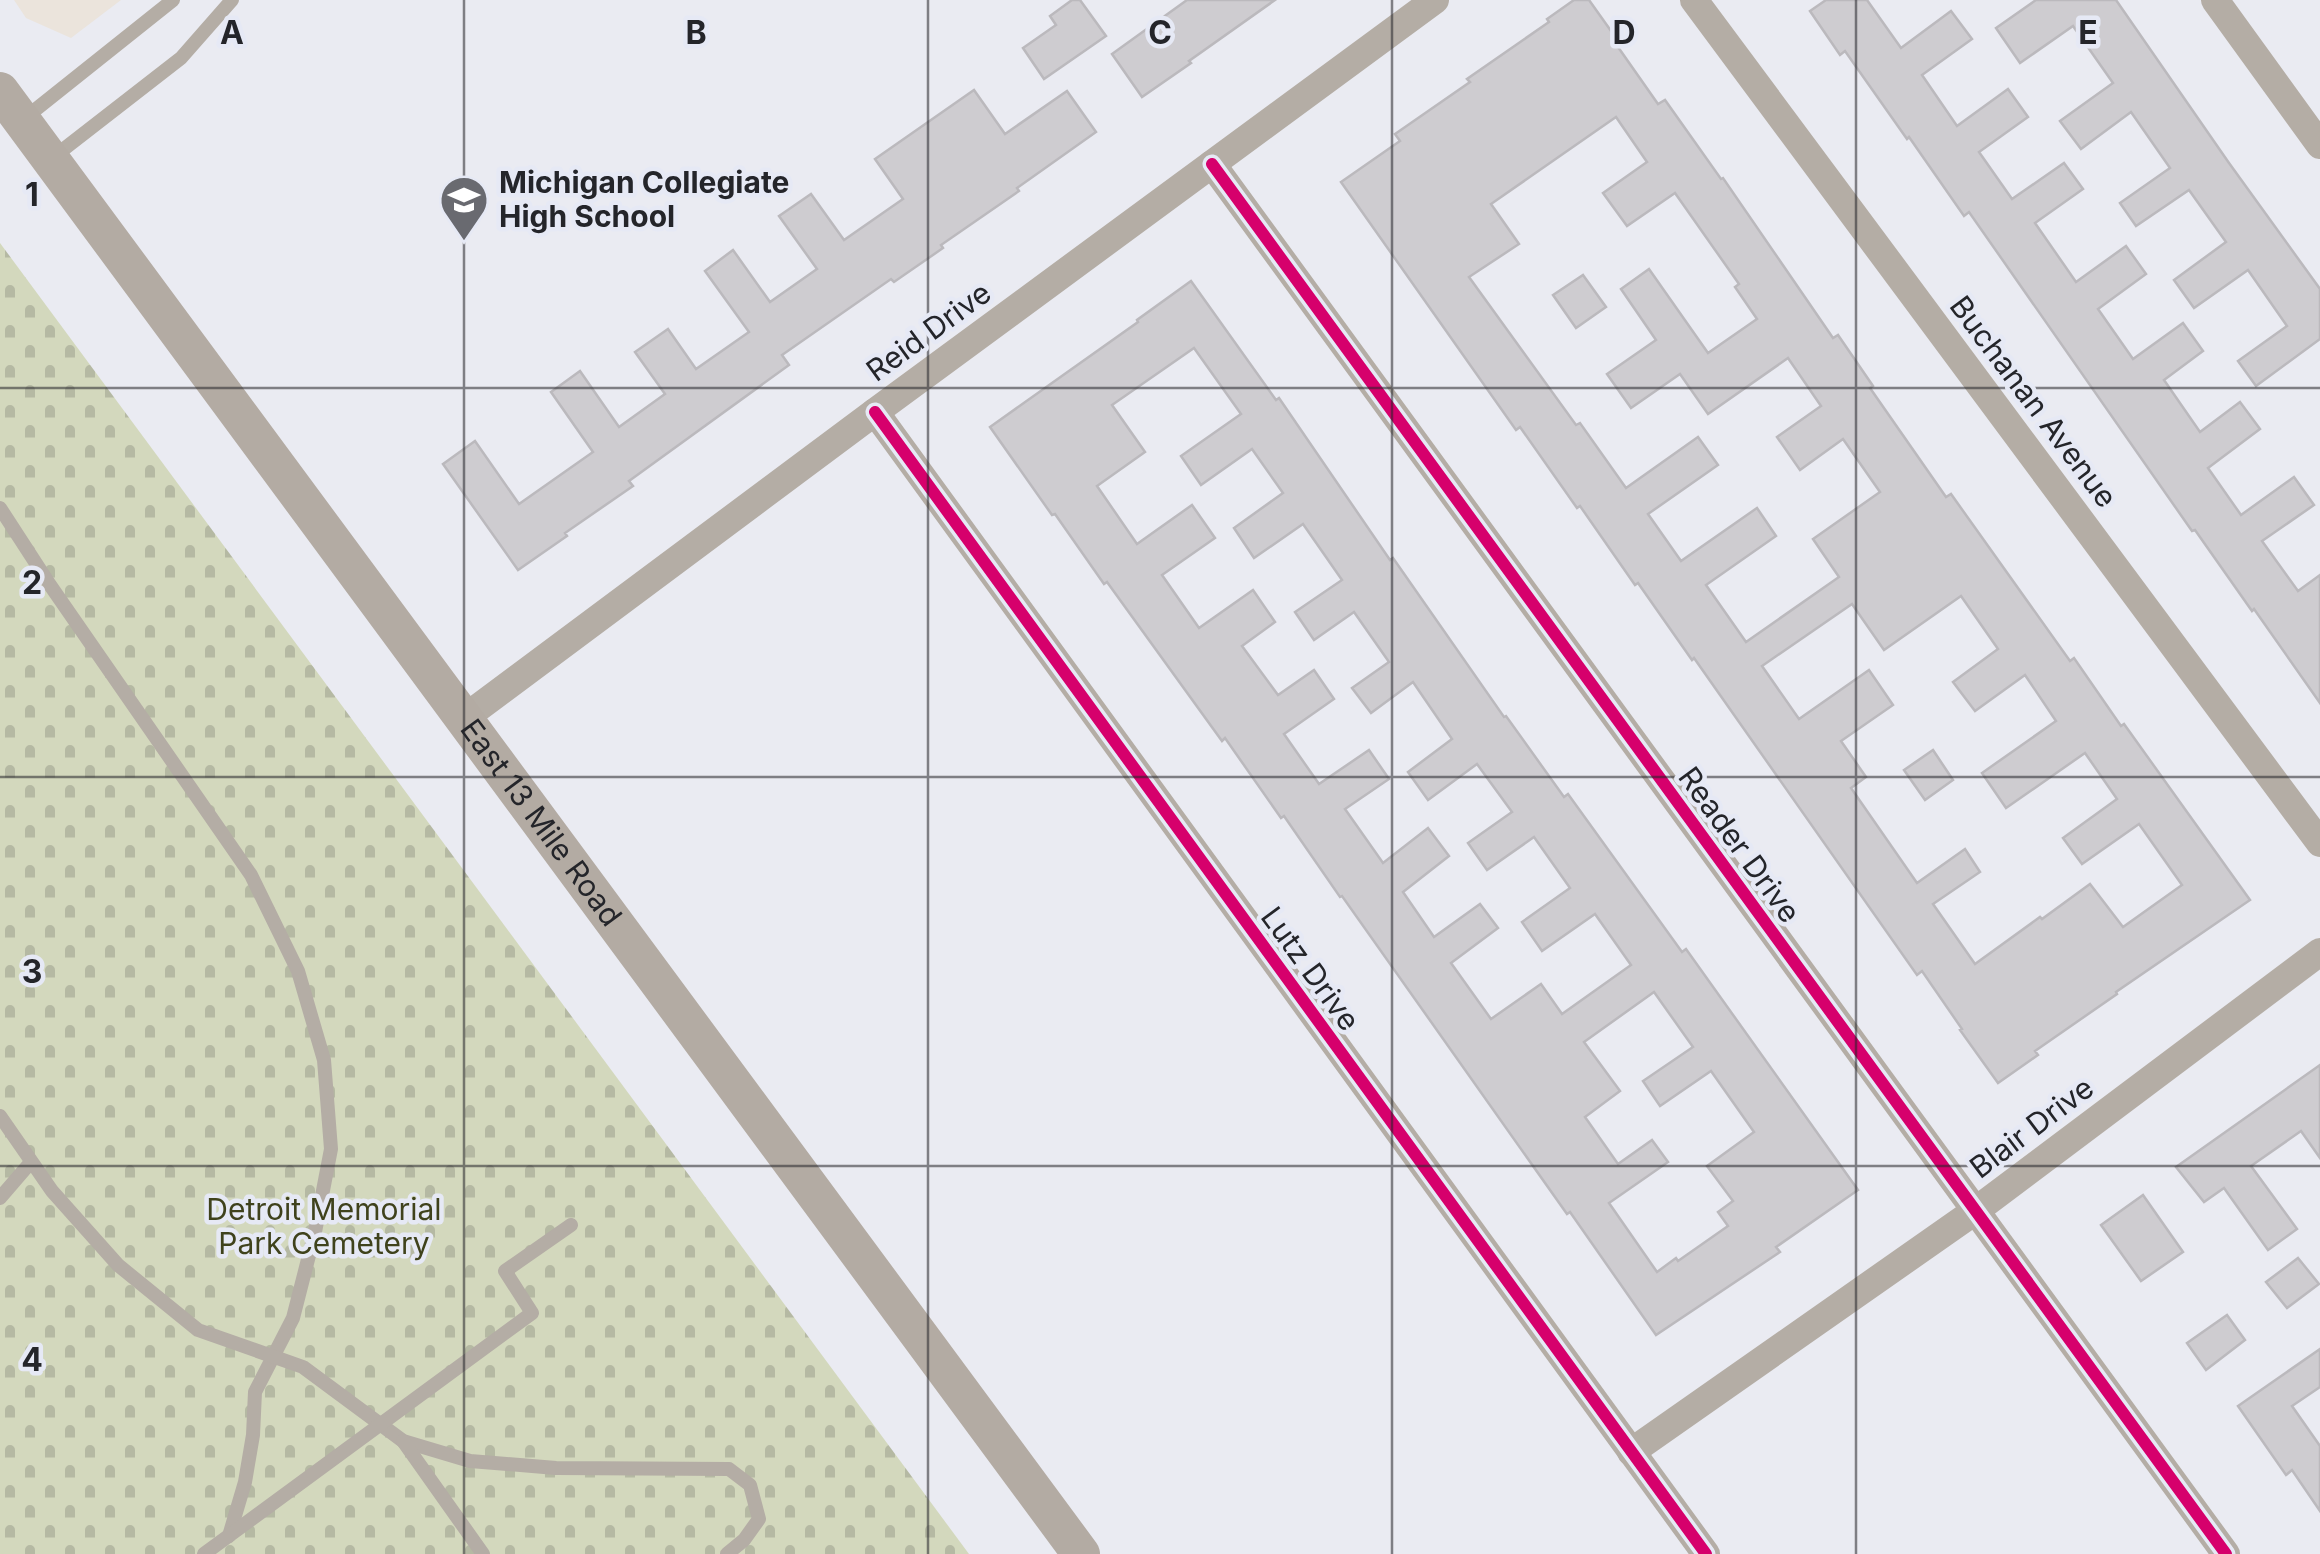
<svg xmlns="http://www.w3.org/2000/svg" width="2320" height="1554" font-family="Inter,sans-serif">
<defs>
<pattern id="cemetery-stones" width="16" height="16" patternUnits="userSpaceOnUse" patternTransform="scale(2.5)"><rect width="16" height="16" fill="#d3d8bd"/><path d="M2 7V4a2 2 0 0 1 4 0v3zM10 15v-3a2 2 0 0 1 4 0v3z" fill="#b5b9a3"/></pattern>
</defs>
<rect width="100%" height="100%" fill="#eaebf2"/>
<!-- commercial -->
<path fill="#ebe4dc" d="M 14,0 L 121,0 L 71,38 L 26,18 Z"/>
<!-- cemetery -->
<path fill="url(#cemetery-stones)" d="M 0,243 L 969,1554 L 0,1554 Z"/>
<!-- building -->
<g fill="#ceccd0" stroke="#bbb9bd" stroke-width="2.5" fill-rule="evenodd">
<path d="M 1072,0 L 1080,0 L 1106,36 L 1044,79 L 1023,48 L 1056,25 L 1050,16 Z"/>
<path d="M 1187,0 L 1275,0 L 1189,61 L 1191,63 L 1142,97 L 1112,54 Z"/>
<path d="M 1574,0 L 1589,0 L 1621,45 L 1618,47 L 1658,104 L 1665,100 L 1721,179 L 1723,178 L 1833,338 L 1838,335 L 1873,386 L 1870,388 L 1946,497 L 1951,494 L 2070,661 L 2074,658 L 2121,726 L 2124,724 L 2250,900 L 2116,992 L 2117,994 L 2035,1051 L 2038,1055 L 1998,1083 L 1960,1030 L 1962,1029 L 1922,971 L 1917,975 L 1694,658 L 1692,660 L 1638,583 L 1635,585 L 1580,506 L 1577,508 L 1520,427 L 1516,430 L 1341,182 L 1400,141 L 1395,134 L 1470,82 L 1467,79 L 1549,22 L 1547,19 ZM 1616,117 L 1647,162 L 1603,193 L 1627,226 L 1675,193 L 1739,284 L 1735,287 L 1757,319 L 1708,353 L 1649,269 L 1621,289 L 1656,340 L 1607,374 L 1631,408 L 1680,374 L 1708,414 L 1788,358 L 1821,406 L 1777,437 L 1800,470 L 1843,439 L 1880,492 L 1813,539 L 1839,577 L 1746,642 L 1706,585 L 1776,536 L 1757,508 L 1681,561 L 1648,514 L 1718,465 L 1698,437 L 1626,488 L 1580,423 L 1576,425 L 1469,277 L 1519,244 L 1491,204 ZM 1961,596 L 1998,649 L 1953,682 L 1975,711 L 2025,675 L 2056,721 L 1982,773 L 2006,808 L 2085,753 L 2117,799 L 2063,838 L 2082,864 L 2139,824 L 2182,885 L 2123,927 L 2090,884 L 2042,919 L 2040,917 L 1975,964 L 1933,904 L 1980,872 L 1965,849 L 1917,883 L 1851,788 L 1866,777 L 1841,741 L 1893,705 L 1869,670 L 1799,719 L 1762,666 L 1852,604 L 1884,650 Z"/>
<path d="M 1826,0 L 1867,0 L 1901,48 L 1951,11 L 1972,39 L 1922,75 L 1957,126 L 2008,89 L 2028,117 L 1979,152 L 2012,199 L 2064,163 L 2083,189 L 2035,223 L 2076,282 L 2126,246 L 2146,274 L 2098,309 L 2133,359 L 2183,323 L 2203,351 L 2164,380 L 2200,432 L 2240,402 L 2260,429 L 2208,468 L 2241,515 L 2294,477 L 2314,505 L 2262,541 L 2298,591 L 2320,575 L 2320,703 L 2254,609 L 2252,611 L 2195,530 L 2192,531 L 1969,212 L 1964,216 L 1909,137 L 1907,139 L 1845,51 L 1840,55 L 1810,11 Z"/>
<path d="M 2036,0 L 2116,0 L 2229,163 L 2320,289 L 2320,339 L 2256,386 L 2238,361 L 2287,326 L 2248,270 L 2194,308 L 2174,280 L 2226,242 L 2189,190 L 2136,226 L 2120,203 L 2170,168 L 2131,112 L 2081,149 L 2060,121 L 2113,83 L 2073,26 L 2020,63 L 1996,28 Z"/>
<path d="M 974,90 L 1005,134 L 1067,91 L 1096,132 L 1017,188 L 1019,191 L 941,245 L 943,248 L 894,282 L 891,279 L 782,355 L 789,365 L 629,481 L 633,486 L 565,533 L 567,536 L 518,570 L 443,464 L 475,441 L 519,504 L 593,452 L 551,392 L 580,371 L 619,427 L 665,394 L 635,352 L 668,329 L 696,369 L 749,332 L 705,271 L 733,250 L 770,302 L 817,269 L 779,216 L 811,194 L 844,240 L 903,199 L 875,159 Z"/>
<path d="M 1583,275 L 1606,307 L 1576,328 L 1553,295 Z"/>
<path d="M 1191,281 L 1276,400 L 1279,398 L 1390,560 L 1393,558 L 1504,717 L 1506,716 L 1564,797 L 1568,794 L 1682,952 L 1686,949 L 1858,1190 L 1776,1247 L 1780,1252 L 1656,1335 L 1570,1212 L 1567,1214 L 1342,896 L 1340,897 L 1284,816 L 1281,818 L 1225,738 L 1222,741 L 1107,582 L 1104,584 L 1055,514 L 1052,515 L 990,427 L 1138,322 L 1137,320 ZM 1194,348 L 1241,414 L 1181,456 L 1201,485 L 1252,449 L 1283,493 L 1234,528 L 1254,558 L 1303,524 L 1342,580 L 1295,612 L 1314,640 L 1354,612 L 1389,662 L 1352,688 L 1371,713 L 1413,682 L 1452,739 L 1408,772 L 1428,800 L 1477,764 L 1512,812 L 1468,843 L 1487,870 L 1534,837 L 1570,888 L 1522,922 L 1542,951 L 1595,914 L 1631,965 L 1562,1014 L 1541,984 L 1491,1019 L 1451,963 L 1498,928 L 1480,904 L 1434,937 L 1403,892 L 1449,856 L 1428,828 L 1383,863 L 1345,809 L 1389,779 L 1369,750 L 1319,784 L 1284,734 L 1334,699 L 1314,670 L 1278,695 L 1242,646 L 1275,622 L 1253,590 L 1199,628 L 1162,575 L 1215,538 L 1192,505 L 1137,544 L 1097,486 L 1145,452 L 1112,405 ZM 1654,992 L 1693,1047 L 1643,1081 L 1660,1106 L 1711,1071 L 1754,1132 L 1707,1166 L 1733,1201 L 1718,1212 L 1728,1226 L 1678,1261 L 1676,1258 L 1657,1272 L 1609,1203 L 1668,1162 L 1652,1140 L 1618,1164 L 1585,1117 L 1620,1091 L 1584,1042 Z"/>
<path d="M 1933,750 L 1953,780 L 1925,800 L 1904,770 Z"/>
<path d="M 2320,1065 L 2320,1158 L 2301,1131 L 2251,1166 L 2297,1229 L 2268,1250 L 2224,1188 L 2204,1202 L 2176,1167 Z"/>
<path d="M 2143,1195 L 2183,1252 L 2141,1281 L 2101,1225 Z"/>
<path d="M 2298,1258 L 2319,1284 L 2287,1308 L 2266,1282 Z"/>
<path d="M 2227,1315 L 2245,1340 L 2206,1370 L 2187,1343 Z"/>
<path d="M 2320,1349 L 2320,1387 L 2292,1406 L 2320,1446 L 2320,1511 L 2292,1470 L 2286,1475 L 2238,1406 Z"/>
</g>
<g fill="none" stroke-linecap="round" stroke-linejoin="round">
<!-- service -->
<g stroke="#b4ada5" stroke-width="14">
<path d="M 25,118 L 173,0"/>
<path d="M 51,159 L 181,58 L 232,0"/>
<path d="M 0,508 L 50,585 L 251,875 L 298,971 L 324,1060 L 331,1149 L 315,1232 L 293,1318 L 255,1392 L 253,1435 L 245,1482 L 229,1536"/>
<path d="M 0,1116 L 52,1191 L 118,1265 L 198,1330 L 303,1367 L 403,1441 L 470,1461 L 556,1468 L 729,1469 L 750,1485 L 759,1519 L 744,1540 L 727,1554"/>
<path d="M 0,1198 L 31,1162"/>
<path d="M 403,1441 L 483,1554"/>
<path d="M 204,1554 L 532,1313 L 505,1271 L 571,1225"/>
</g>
<!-- minor -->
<g stroke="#b4ada5" stroke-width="28">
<path d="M 1694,0 L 2320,843"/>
<path d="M 2215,0 L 2320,145"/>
<path d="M 1212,164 L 2226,1554"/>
<path d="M 875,412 L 1706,1554"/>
<path d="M 463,719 L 875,412 L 1435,0"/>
<path d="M 1631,1452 L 1975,1211 L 2320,952"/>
</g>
<!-- secondary -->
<path stroke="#b3aba3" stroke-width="38" id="s1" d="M 0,91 L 1081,1554"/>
<!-- cycleway casing -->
<g stroke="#e6e9f5" stroke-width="19">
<g id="cycleway">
<path d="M 1212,164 L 2226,1554"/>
<path d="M 875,412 L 1706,1554"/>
</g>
</g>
<!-- cycleway -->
<use href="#cycleway" stroke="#d6006c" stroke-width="12"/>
</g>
<!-- grid -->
<path fill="none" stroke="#24252a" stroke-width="2.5" stroke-opacity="0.55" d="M 464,0 L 464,1554M 928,0 L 928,1554M 1392,0 L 1392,1554M 1856,0 L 1856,1554M 0,388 L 2320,388M 0,777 L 2320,777M 0,1166 L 2320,1166"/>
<!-- icons -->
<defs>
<g id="school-pin" transform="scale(2.5)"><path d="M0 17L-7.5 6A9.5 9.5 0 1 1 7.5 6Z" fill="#696a70" stroke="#e6e9f5"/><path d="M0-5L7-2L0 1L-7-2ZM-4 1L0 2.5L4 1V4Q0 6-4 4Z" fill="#fff"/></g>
</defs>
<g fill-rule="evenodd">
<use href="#school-pin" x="464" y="200"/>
</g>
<g text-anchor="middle" stroke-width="9" stroke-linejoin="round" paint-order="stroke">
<!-- poi labels -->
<g font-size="30" font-weight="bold" fill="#24252a" stroke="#e6e9f5" text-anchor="start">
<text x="499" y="193">Michigan Collegiate<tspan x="499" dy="34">High School</tspan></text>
</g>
<!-- street labels -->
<g font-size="30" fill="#24252a" stroke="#e6e9f5">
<text transform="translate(929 332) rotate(-36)" y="10">Reid Drive</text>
<text transform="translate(2033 402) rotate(53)" y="10">Buchanan Avenue</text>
<text dy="10" stroke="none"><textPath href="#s1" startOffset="910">East 13 Mile Road</textPath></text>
<text transform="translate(1739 845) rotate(54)" y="10">Reader Drive</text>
<text transform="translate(1310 969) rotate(54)" y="10">Lutz Drive</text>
<text transform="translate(2032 1128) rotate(-37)" y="10">Blair Drive</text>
</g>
<!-- park labels -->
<g font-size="30" fill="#3f421c" stroke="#e6e9f5">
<text x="324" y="1220">Detroit Memorial<tspan x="324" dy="34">Park Cemetery</tspan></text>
</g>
</g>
<g font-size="32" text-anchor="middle" font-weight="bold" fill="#24252a" stroke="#e6e9f5" stroke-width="9" stroke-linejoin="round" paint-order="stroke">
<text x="232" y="44">A</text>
<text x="696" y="44">B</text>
<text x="1160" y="44">C</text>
<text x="1624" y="44">D</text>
<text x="2088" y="44">E</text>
<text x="32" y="206">1</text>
<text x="32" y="594">2</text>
<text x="32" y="983">3</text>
<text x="32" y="1371">4</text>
</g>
</svg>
